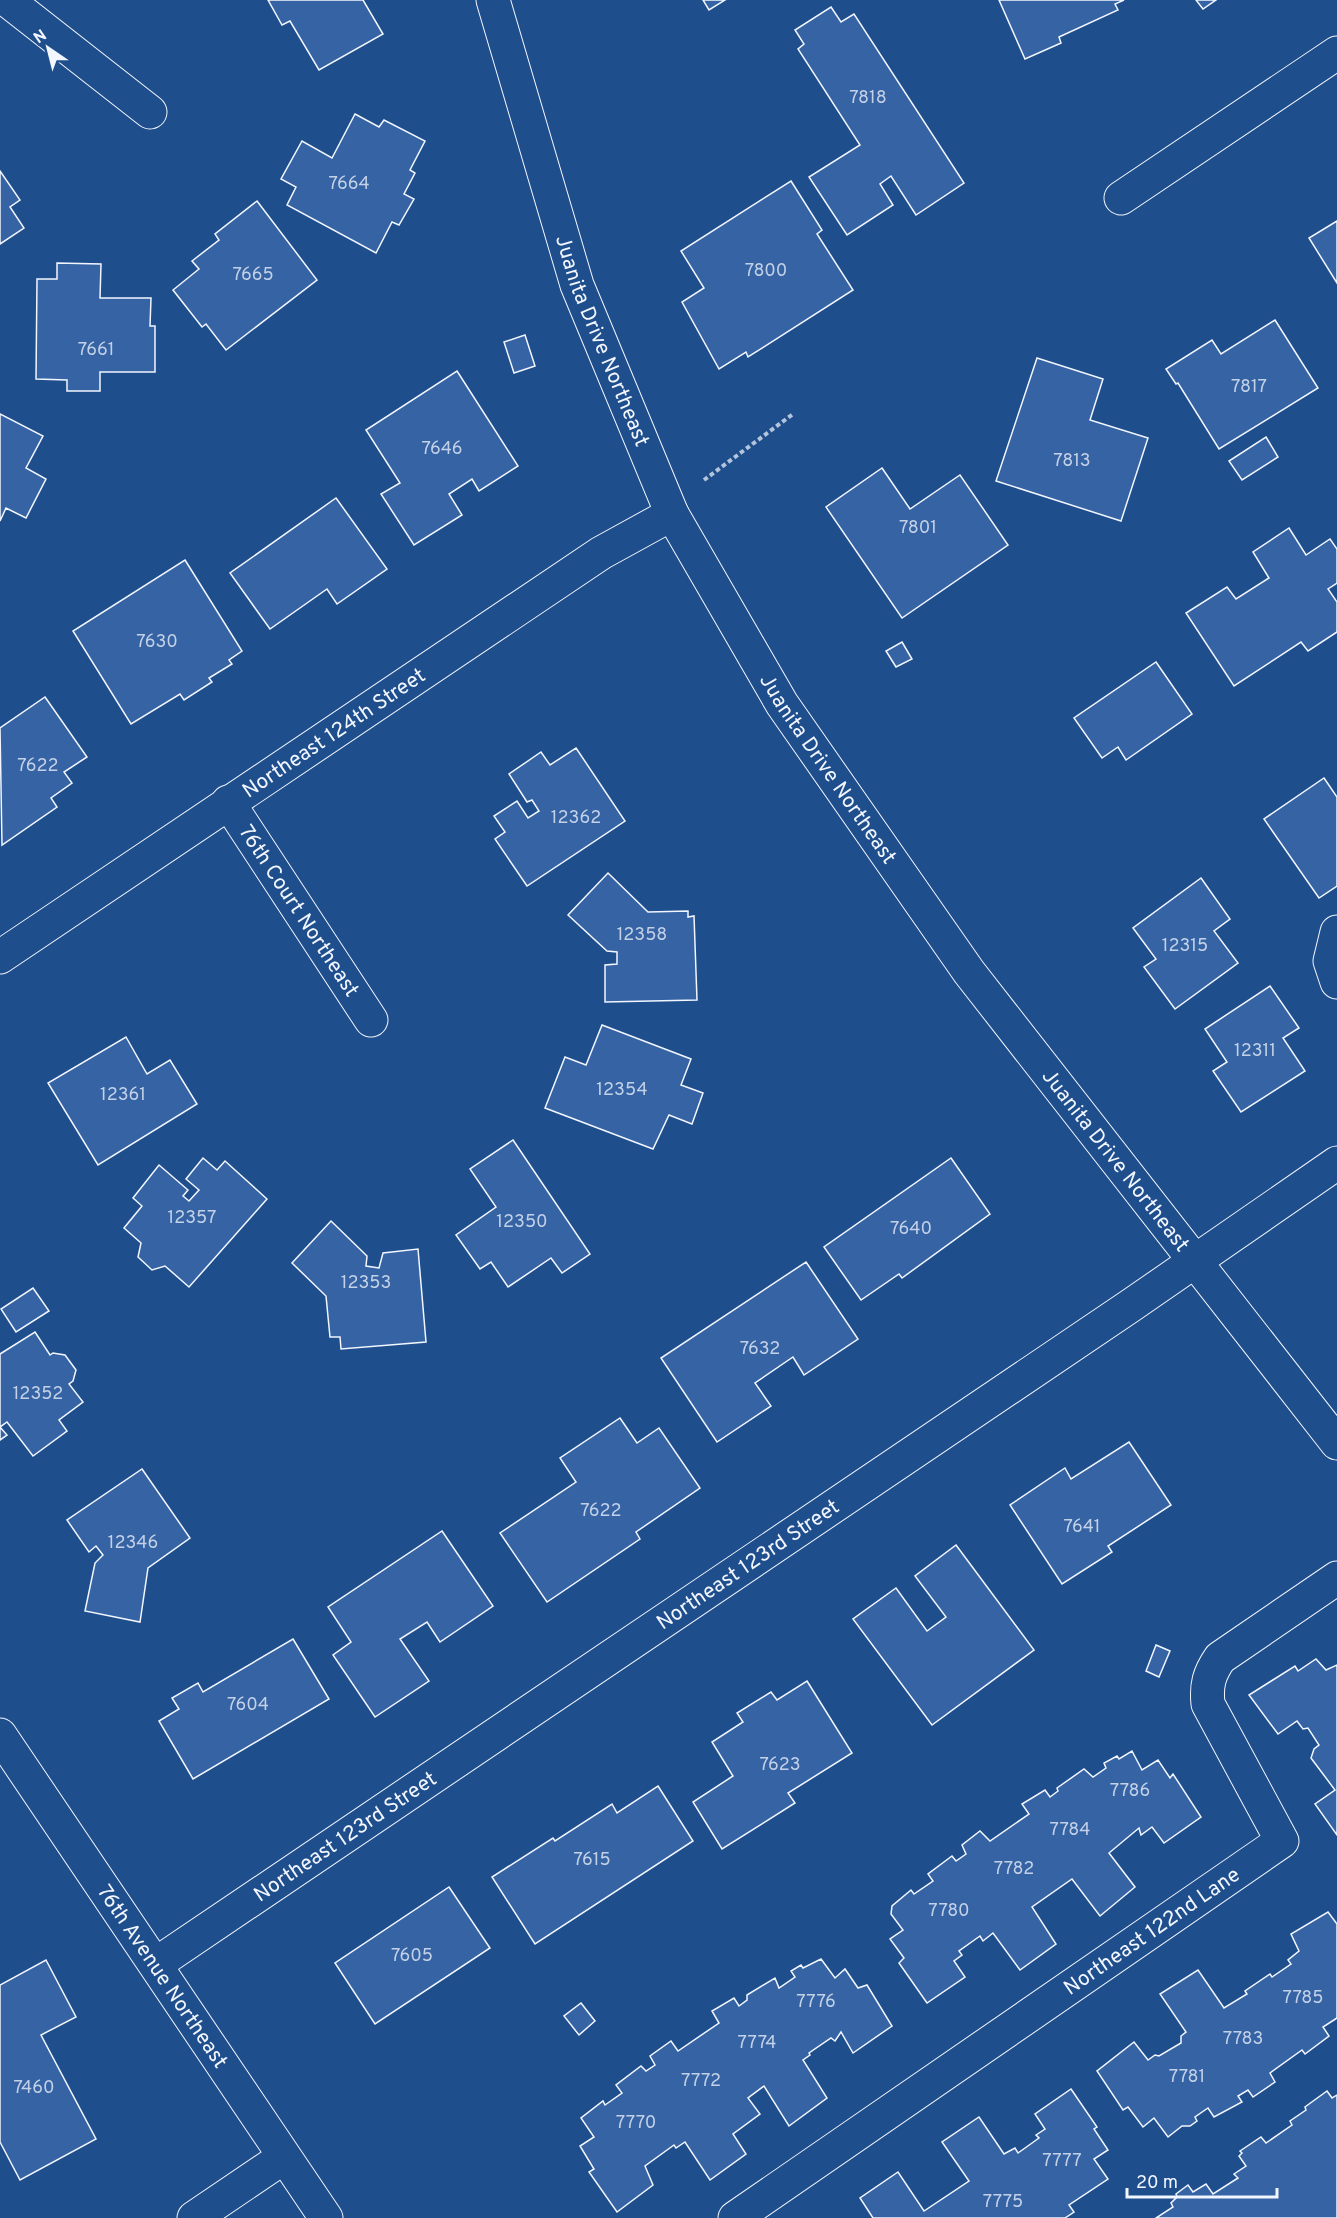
<svg xmlns="http://www.w3.org/2000/svg" width="1337" height="2218" font-family="Overpass,sans-serif">
<rect width="100%" height="100%" fill="#1f4e8c"/>
<!-- building -->
<g fill="#3563a3" stroke="#f2f6ff" stroke-width="1.5">
<path d="M 268,0 L 363,0 L 383,34 L 319,70 L 290,21 L 282,25 Z"/>
<path d="M 703,0 L 725,0 L 709,10 Z"/>
<path d="M 999,0 L 1124,0 L 1115,4 L 1118,10 L 1059,37 L 1061,43 L 1025,59 Z"/>
<path d="M 1196,0 L 1216,0 L 1203,9 Z"/>
<path d="M 831,7 L 841,22 L 854,14 L 964,183 L 916,215 L 891,176 L 880,184 L 893,205 L 847,235 L 809,177 L 860,145 L 798,49 L 804,44 L 795,30 Z"/>
<path d="M 355,114 L 379,127 L 384,120 L 425,141 L 410,170 L 415,173 L 404,194 L 414,199 L 399,225 L 392,222 L 376,253 L 287,205 L 296,187 L 281,179 L 302,141 L 332,158 Z"/>
<path d="M 0,171 L 20,200 L 10,207 L 24,228 L 0,244 Z"/>
<path d="M 791,181 L 822,230 L 817,234 L 853,290 L 748,357 L 746,352 L 719,369 L 682,302 L 704,288 L 681,251 Z"/>
<path d="M 257,201 L 317,280 L 226,350 L 206,324 L 202,327 L 173,290 L 199,269 L 192,261 L 219,240 L 215,234 Z"/>
<path d="M 1337,221 L 1337,283 L 1309,238 Z"/>
<path d="M 57,263 L 101,264 L 100,298 L 151,298 L 150,326 L 155,326 L 155,372 L 100,372 L 100,391 L 67,391 L 67,380 L 36,379 L 37,279 L 57,279 Z"/>
<path d="M 1275,320 L 1318,388 L 1219,449 L 1178,383 L 1176,384 L 1166,369 L 1212,340 L 1221,354 Z"/>
<path d="M 525,335 L 535,366 L 514,373 L 504,342 Z"/>
<path d="M 1037,358 L 1103,379 L 1090,420 L 1148,438 L 1121,521 L 996,481 Z"/>
<path d="M 457,371 L 518,466 L 479,491 L 472,479 L 449,494 L 462,515 L 414,545 L 381,494 L 400,483 L 366,430 Z"/>
<path d="M 0,414 L 43,436 L 26,468 L 46,479 L 26,518 L 6,508 L 0,521 Z"/>
<path d="M 1266,437 L 1278,457 L 1242,480 L 1229,461 Z"/>
<path d="M 882,468 L 910,509 L 960,475 L 1008,545 L 902,618 L 826,507 Z"/>
<path d="M 336,498 L 387,569 L 337,604 L 327,589 L 270,629 L 230,573 Z"/>
<path d="M 1289,528 L 1306,555 L 1330,539 L 1337,549 L 1337,583 L 1328,589 L 1337,602 L 1337,632 L 1308,651 L 1301,642 L 1234,686 L 1186,613 L 1227,587 L 1236,599 L 1269,578 L 1253,552 Z"/>
<path d="M 185,560 L 242,651 L 229,660 L 232,664 L 209,678 L 212,682 L 184,700 L 180,694 L 131,724 L 73,631 Z"/>
<path d="M 902,642 L 912,659 L 896,667 L 886,651 Z"/>
<path d="M 1156,662 L 1192,714 L 1126,760 L 1118,747 L 1102,758 L 1074,718 Z"/>
<path d="M 45,697 L 87,757 L 64,772 L 72,783 L 51,798 L 57,807 L 2,845 L 0,728 Z"/>
<path d="M 576,748 L 625,821 L 527,886 L 495,839 L 505,832 L 494,816 L 517,801 L 528,818 L 539,811 L 532,800 L 527,802 L 509,774 L 541,752 L 550,765 Z"/>
<path d="M 1324,778 L 1337,797 L 1337,886 L 1319,898 L 1264,819 Z"/>
<path d="M 608,873 L 648,912 L 688,911 L 688,917 L 694,916 L 697,1000 L 605,1002 L 605,965 L 617,964 L 617,952 L 607,951 L 568,915 Z"/>
<path d="M 1201,878 L 1230,919 L 1214,931 L 1238,963 L 1175,1009 L 1144,967 L 1156,959 L 1133,928 Z"/>
<path d="M 1270,986 L 1299,1028 L 1283,1038 L 1305,1071 L 1241,1112 L 1213,1071 L 1227,1062 L 1205,1029 Z"/>
<path d="M 602,1025 L 691,1059 L 681,1085 L 703,1093 L 692,1124 L 669,1115 L 653,1149 L 545,1108 L 565,1057 L 586,1065 Z"/>
<path d="M 126,1037 L 147,1074 L 170,1060 L 197,1104 L 98,1165 L 48,1083 Z"/>
<path d="M 513,1140 L 590,1254 L 562,1273 L 551,1258 L 508,1287 L 491,1262 L 480,1269 L 456,1235 L 496,1207 L 470,1169 Z"/>
<path d="M 203,1158 L 217,1170 L 225,1161 L 267,1199 L 189,1287 L 165,1266 L 152,1270 L 138,1257 L 141,1243 L 124,1228 L 142,1206 L 133,1198 L 159,1165 L 188,1190 L 183,1196 L 189,1201 L 199,1190 L 186,1179 Z"/>
<path d="M 951,1158 L 990,1214 L 902,1278 L 899,1274 L 861,1300 L 824,1247 Z"/>
<path d="M 331,1221 L 367,1256 L 366,1266 L 379,1268 L 383,1253 L 418,1249 L 426,1342 L 341,1349 L 340,1337 L 330,1337 L 326,1296 L 292,1263 Z"/>
<path d="M 806,1262 L 858,1339 L 804,1375 L 793,1357 L 755,1383 L 771,1406 L 717,1442 L 661,1358 Z"/>
<path d="M 33,1288 L 49,1311 L 16,1332 L 1,1309 Z"/>
<path d="M 35,1332 L 50,1355 L 53,1353 L 65,1355 L 76,1370 L 73,1381 L 69,1384 L 83,1402 L 59,1420 L 67,1431 L 33,1456 L 7,1422 L 0,1427 L 0,1354 Z"/>
<path d="M 620,1418 L 637,1443 L 659,1428 L 700,1488 L 636,1532 L 640,1539 L 547,1602 L 500,1533 L 576,1482 L 560,1458 Z"/>
<path d="M 0,1427 L 7,1435 L 0,1440 Z"/>
<path d="M 1129,1442 L 1171,1505 L 1108,1546 L 1112,1552 L 1062,1584 L 1010,1505 L 1065,1468 L 1071,1479 Z"/>
<path d="M 142,1469 L 190,1538 L 148,1568 L 140,1622 L 85,1611 L 95,1563 L 103,1555 L 96,1546 L 89,1552 L 67,1520 Z"/>
<path d="M 442,1531 L 493,1606 L 440,1642 L 427,1622 L 400,1639 L 429,1681 L 375,1717 L 333,1655 L 351,1642 L 328,1607 Z"/>
<path d="M 956,1545 L 1034,1650 L 932,1725 L 853,1619 L 896,1588 L 927,1631 L 946,1617 L 915,1576 Z"/>
<path d="M 293,1639 L 329,1699 L 193,1779 L 159,1721 L 179,1709 L 172,1698 L 198,1683 L 203,1692 Z"/>
<path d="M 1156,1645 L 1170,1651 L 1159,1677 L 1146,1671 Z"/>
<path d="M 1316,1659 L 1326,1670 L 1337,1665 L 1337,1835 L 1315,1804 L 1335,1790 L 1311,1758 L 1314,1749 L 1319,1745 L 1308,1728 L 1303,1729 L 1297,1721 L 1278,1734 L 1249,1695 L 1295,1666 L 1298,1671 Z"/>
<path d="M 807,1681 L 852,1753 L 788,1793 L 795,1803 L 722,1849 L 693,1802 L 733,1776 L 712,1742 L 743,1722 L 737,1713 L 771,1692 L 777,1700 Z"/>
<path d="M 1132,1751 L 1142,1770 L 1158,1760 L 1170,1778 L 1173,1774 L 1201,1817 L 1164,1843 L 1152,1827 L 1141,1835 L 1139,1828 L 1109,1853 L 1135,1887 L 1100,1916 L 1072,1879 L 1032,1907 L 1056,1944 L 1020,1970 L 993,1933 L 983,1941 L 980,1936 L 959,1951 L 962,1955 L 954,1961 L 965,1977 L 927,2003 L 899,1963 L 904,1958 L 890,1939 L 903,1930 L 891,1914 L 892,1906 L 911,1890 L 914,1894 L 933,1881 L 928,1874 L 952,1856 L 956,1861 L 966,1854 L 962,1845 L 980,1831 L 990,1841 L 1029,1814 L 1022,1804 L 1045,1790 L 1050,1797 L 1058,1791 L 1057,1788 L 1084,1769 L 1093,1777 L 1106,1768 L 1104,1763 L 1117,1756 L 1119,1759 Z"/>
<path d="M 658,1786 L 693,1841 L 535,1944 L 492,1877 L 553,1838 L 555,1841 L 612,1804 L 617,1813 Z"/>
<path d="M 449,1887 L 490,1948 L 375,2024 L 335,1963 Z"/>
<path d="M 1328,1912 L 1337,1924 L 1337,2018 L 1323,2027 L 1329,2036 L 1305,2054 L 1302,2050 L 1270,2073 L 1275,2082 L 1253,2097 L 1248,2090 L 1238,2096 L 1242,2102 L 1214,2117 L 1208,2108 L 1195,2117 L 1197,2121 L 1190,2126 L 1182,2126 L 1168,2137 L 1154,2118 L 1143,2127 L 1128,2107 L 1123,2110 L 1097,2071 L 1134,2042 L 1148,2060 L 1155,2055 L 1159,2056 L 1181,2043 L 1181,2036 L 1186,2032 L 1160,1994 L 1198,1970 L 1224,2008 L 1247,1994 L 1245,1991 L 1270,1974 L 1272,1977 L 1291,1964 L 1288,1960 L 1299,1951 L 1291,1934 Z"/>
<path d="M 821,1959 L 835,1978 L 845,1969 L 858,1988 L 867,1985 L 892,2026 L 853,2053 L 841,2032 L 835,2041 L 831,2038 L 809,2053 L 810,2055 L 803,2060 L 827,2098 L 789,2126 L 764,2086 L 748,2098 L 760,2114 L 733,2134 L 746,2154 L 710,2180 L 685,2142 L 676,2148 L 674,2145 L 645,2166 L 653,2185 L 617,2212 L 589,2172 L 594,2169 L 580,2146 L 594,2137 L 581,2118 L 603,2101 L 605,2105 L 622,2093 L 616,2085 L 641,2066 L 646,2071 L 655,2065 L 650,2056 L 671,2041 L 678,2051 L 719,2023 L 712,2011 L 734,1998 L 739,2006 L 747,2000 L 747,1995 L 775,1978 L 779,1988 L 795,1977 L 791,1971 L 801,1965 L 803,1968 Z"/>
<path d="M 46,1960 L 76,2017 L 41,2035 L 96,2139 L 20,2180 L 0,2142 L 0,1985 Z"/>
<path d="M 581,2003 L 595,2021 L 579,2035 L 564,2016 Z"/>
<path d="M 1071,2089 L 1097,2127 L 1094,2129 L 1108,2150 L 1094,2159 L 1108,2179 L 1069,2205 L 1074,2212 L 1065,2218 L 873,2218 L 860,2198 L 898,2172 L 924,2211 L 969,2181 L 942,2142 L 979,2117 L 1004,2154 L 1015,2148 L 1018,2153 L 1039,2138 L 1036,2135 L 1045,2129 L 1035,2114 Z"/>
<path d="M 1327,2091 L 1332,2098 L 1337,2095 L 1337,2218 L 1156,2218 L 1173,2207 L 1171,2203 L 1177,2197 L 1176,2194 L 1188,2185 L 1193,2192 L 1206,2184 L 1213,2194 L 1238,2178 L 1234,2174 L 1246,2166 L 1239,2156 L 1242,2153 L 1240,2151 L 1261,2137 L 1266,2143 L 1292,2125 L 1290,2121 L 1306,2110 L 1305,2107 Z"/>
</g>
<g fill="none" stroke-linecap="round" stroke-linejoin="round">
<!-- street casing -->
<g stroke="#f2f6ff" stroke-width="35">
<g id="street">
<path d="M 7,0 L 150,112"/>
<path d="M 1121,198 L 1337,53"/>
<path id="s1" d="M 228,802 L 371,1020"/>
<path d="M 1337,932 L 1330,961 L 1337,982"/>
<path id="s2" d="M 0,957 L 601,553 L 672,514"/>
<path id="s3" d="M 0,1735 L 326,2218"/>
<path id="s4" d="M 156,1964 L 1130,1306 L 1337,1163"/>
<path d="M 194,2218 L 284,2157"/>
<path id="s5" d="M 735,2218 L 1282,1841 L 1208,1704 C 1206,1685 1209,1674 1220,1658 L 1337,1578"/>
</g>
</g>
<!-- secondary casing -->
<g stroke="#f2f6ff" stroke-width="35">
<g id="secondary">
<path id="s6" d="M 493,0 L 577,285 L 672,514 L 782,704 L 969,972 L 1337,1443"/>
</g>
</g>
<!-- path -->
<path stroke="#b3c4dc" stroke-width="4" stroke-dasharray="4.5 3" stroke-linecap="butt" d="M 704,480 L 793,414"/>
<!-- street -->
<use href="#street" stroke="#1f4e8c" stroke-width="33"/>
<!-- secondary -->
<use href="#secondary" stroke="#1f4e8c" stroke-width="33"/>
</g>
<g text-anchor="middle" stroke-width="4.5" stroke-linejoin="round" paint-order="stroke">
<!-- number labels -->
<g font-size="18" fill="#c3d1e8">
<text x="868" y="103">7818</text>
<text x="349" y="189">7664</text>
<text x="766" y="276">7800</text>
<text x="253" y="280">7665</text>
<text x="96" y="355">7661</text>
<text x="1249" y="392">7817</text>
<text x="442" y="454">7646</text>
<text x="1072" y="466">7813</text>
<text x="918" y="533">7801</text>
<text x="157" y="647">7630</text>
<text x="38" y="771">7622</text>
<text x="576" y="823">12362</text>
<text x="642" y="940">12358</text>
<text x="1185" y="951">12315</text>
<text x="1255" y="1056">12311</text>
<text x="622" y="1095">12354</text>
<text x="123" y="1100">12361</text>
<text x="192" y="1223">12357</text>
<text x="522" y="1227">12350</text>
<text x="911" y="1234">7640</text>
<text x="366" y="1288">12353</text>
<text x="760" y="1354">7632</text>
<text x="38" y="1399">12352</text>
<text x="601" y="1516">7622</text>
<text x="1082" y="1532">7641</text>
<text x="133" y="1548">12346</text>
<text x="248" y="1710">7604</text>
<text x="780" y="1770">7623</text>
<text x="1130" y="1796">7786</text>
<text x="1070" y="1835">7784</text>
<text x="592" y="1865">7615</text>
<text x="1014" y="1874">7782</text>
<text x="949" y="1916">7780</text>
<text x="412" y="1961">7605</text>
<text x="1303" y="2003">7785</text>
<text x="816" y="2007">7776</text>
<text x="1243" y="2044">7783</text>
<text x="757" y="2048">7774</text>
<text x="1187" y="2082">7781</text>
<text x="701" y="2086">7772</text>
<text x="34" y="2093">7460</text>
<text x="636" y="2128">7770</text>
<text x="1062" y="2166">7777</text>
<text x="1003" y="2207">7775</text>
</g>
<!-- street labels -->
<g font-size="21" fill="#f2f6ff" stroke="#1f4e8c">
<text dy="7" stroke="none"><textPath href="#s6" startOffset="358">Juanita Drive Northeast</textPath></text>
<text dy="7" stroke="none"><textPath href="#s2" startOffset="402">Northeast 124th Street</textPath></text>
<text dy="7" stroke="none"><textPath href="#s6" startOffset="844">Juanita Drive Northeast</textPath></text>
<text dy="7" stroke="none"><textPath href="#s1" startOffset="130">76th Court Northeast</textPath></text>
<text dy="7" stroke="none"><textPath href="#s6" startOffset="1330">Juanita Drive Northeast</textPath></text>
<text dy="7" stroke="none"><textPath href="#s4" startOffset="714">Northeast 123rd Street</textPath></text>
<text dy="7" stroke="none"><textPath href="#s4" startOffset="228">Northeast 123rd Street</textPath></text>
<text dy="7" stroke="none"><textPath href="#s5" startOffset="506">Northeast 122nd Lane</textPath></text>
<text dy="7" stroke="none"><textPath href="#s3" startOffset="291">76th Avenue Northeast</textPath></text>
</g>
</g>
<!-- north arrow -->
<g transform="translate(48 48) rotate(325)" stroke="#1f4e8c" stroke-width="4.5" paint-order="stroke">
<path d="M0-4.5L10 22L0 15L-10 22Z" fill="#f2f6ff"/>
<text y="-9" font-size="16" font-weight="bold" text-anchor="middle" fill="#f2f6ff">N</text>
</g>
<!-- scale -->
<path d="M1127 2188v9h150v-9" fill="none" stroke="#f2f6ff" stroke-width="3"/>
<text x="1136" y="2188" font-size="18" fill="#f2f6ff" stroke="#1f4e8c" stroke-width="4.5" paint-order="stroke">20 m</text>
</svg>
